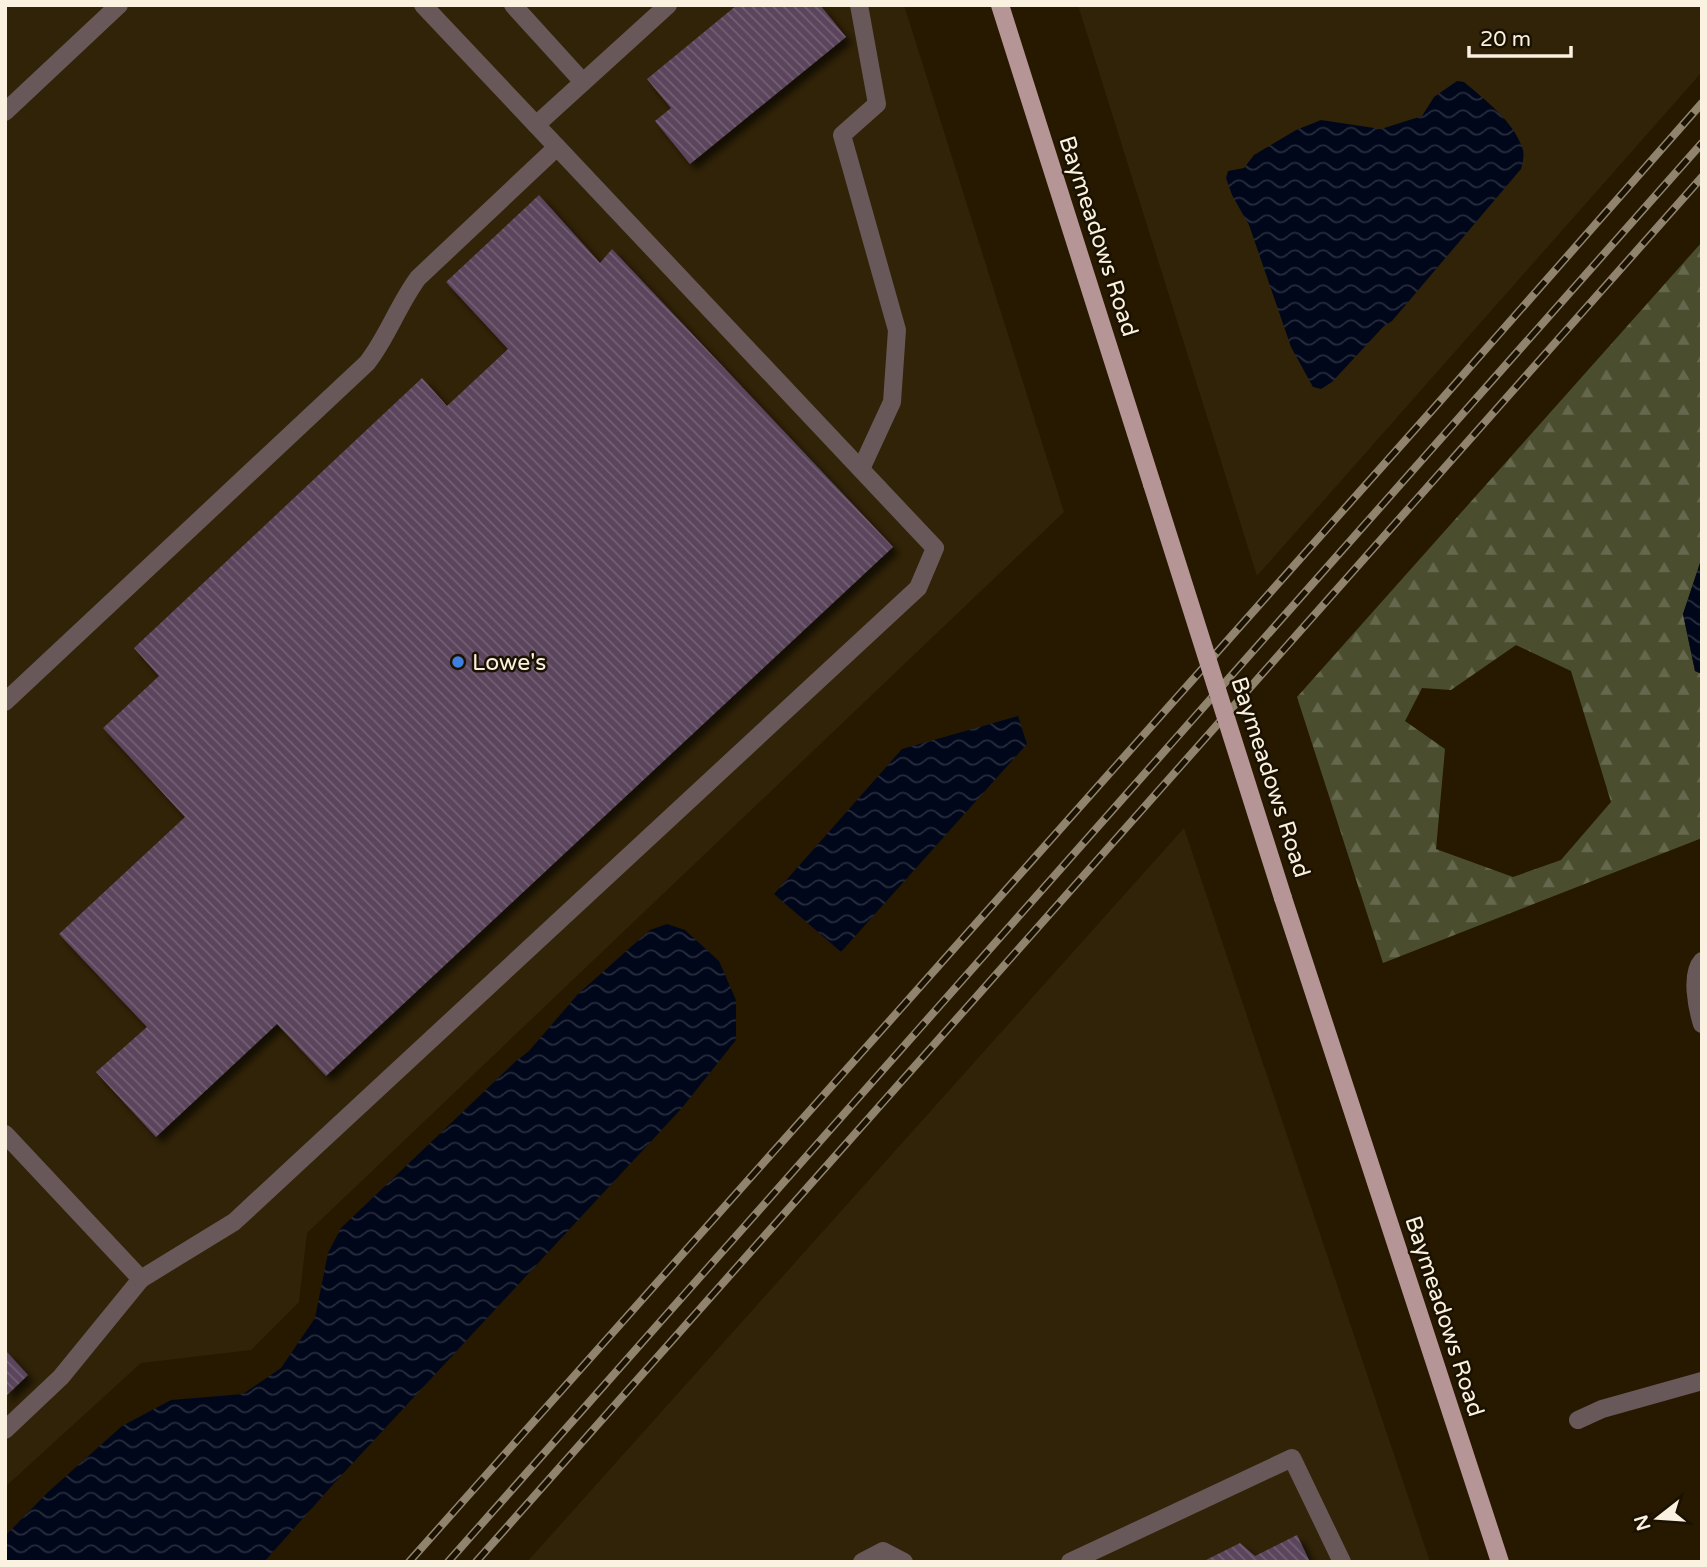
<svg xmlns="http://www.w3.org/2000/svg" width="1707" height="1567" font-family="'Varela Round',sans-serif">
<defs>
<pattern id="forest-firs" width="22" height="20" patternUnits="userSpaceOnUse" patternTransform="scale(1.75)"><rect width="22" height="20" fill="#4a4e2f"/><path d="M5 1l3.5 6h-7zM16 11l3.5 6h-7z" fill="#65684d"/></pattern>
<pattern id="water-waves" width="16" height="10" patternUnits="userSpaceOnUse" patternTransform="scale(1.75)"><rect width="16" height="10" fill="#01071b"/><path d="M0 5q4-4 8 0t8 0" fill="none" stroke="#272c3c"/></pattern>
<pattern id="building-back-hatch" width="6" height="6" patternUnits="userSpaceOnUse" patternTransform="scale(1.75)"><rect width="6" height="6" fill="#5a455d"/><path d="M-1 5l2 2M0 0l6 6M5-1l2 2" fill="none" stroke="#736074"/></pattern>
<filter id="shadow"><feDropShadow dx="6" dy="6" stdDeviation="3.5" flood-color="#0009"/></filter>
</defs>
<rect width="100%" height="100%" fill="#271900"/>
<!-- built -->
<g fill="#312307">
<path d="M 5,5 L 904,5 L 1064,512 L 307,1233 L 299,1302 L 251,1350 L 141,1363 L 5,1487 Z"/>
<path d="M 1078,5 L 1702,5 L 1702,72 L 1257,576 Z"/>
<path d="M 1184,828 L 1430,1562 L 527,1562 Z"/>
</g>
<!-- forest -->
<path fill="url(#forest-firs)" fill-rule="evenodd" d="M 1702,242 L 1702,557 L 1683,614 L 1695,671 L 1702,674 L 1702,838 L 1383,963 L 1297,697 ZM 1516,645 L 1571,671 L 1611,802 L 1561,860 L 1513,877 L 1436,849 L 1445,749 L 1405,721 L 1422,688 L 1451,690 Z"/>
<!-- water -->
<g fill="url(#water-waves)">
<path d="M 1457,81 L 1464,82 C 1484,99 1513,121 1522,147 C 1525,154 1523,162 1521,169 L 1392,321 L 1384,326 L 1332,382 L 1321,389 L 1313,387 L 1291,347 L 1249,225 L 1232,195 L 1226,178 L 1228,171 L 1244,168 L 1254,155 L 1296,130 L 1321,120 L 1381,129 L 1422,116 L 1434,97 Z"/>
<path d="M 1702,557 L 1702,674 L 1695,671 L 1683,614 Z"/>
<path d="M 1018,716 L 1027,744 L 841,952 L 774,894 L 902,749 Z"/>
<path d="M 667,924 L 685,930 L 719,961 L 736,1000 L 736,1040 L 682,1108 L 338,1479 L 264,1562 L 5,1562 L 5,1536 L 47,1493 L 122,1426 L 171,1400 L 243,1394 L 281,1368 L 315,1318 L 328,1253 L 341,1228 L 516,1061 L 529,1051 L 578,994 L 650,930 Z"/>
</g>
<!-- building -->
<g fill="url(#building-back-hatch)" filter="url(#shadow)">
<path d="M 737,5 L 820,5 L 846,37 L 690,164 L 655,121 L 671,108 L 647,79 Z"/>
<path d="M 539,195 L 600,263 L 612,249 L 893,547 L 326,1076 L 277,1024 L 156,1137 L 96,1072 L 147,1027 L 59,934 L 185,817 L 103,728 L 159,676 L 134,648 L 422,378 L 447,406 L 508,349 L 446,282 Z"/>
<path d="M 5,1350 L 28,1375 L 5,1397 Z"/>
<path d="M 1297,1535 L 1310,1562 L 1202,1562 L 1240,1543 L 1255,1556 Z"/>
</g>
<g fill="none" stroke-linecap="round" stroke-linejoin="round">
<!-- lane -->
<g stroke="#685859" stroke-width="18">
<path d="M 513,5 L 583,82"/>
<path d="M 859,5 L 877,104 L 842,135 L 897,330 L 892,402 L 861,469"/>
<path d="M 5,112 L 119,5"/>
<path d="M 536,125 L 668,5"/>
<path d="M 5,702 L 367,363 C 387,338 398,305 418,278 L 557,147 L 423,5"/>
<path d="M 5,1134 L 141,1279 L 61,1377 L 5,1430"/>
<path d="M 141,1279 L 234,1222 L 918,588 L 935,548 L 557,147"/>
<path d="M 862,1562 L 883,1551 L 904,1562"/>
<path d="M 1070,1562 L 1292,1458 L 1342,1562"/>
</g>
<!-- street -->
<g stroke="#685859" stroke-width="18">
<path d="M 1702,961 C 1690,974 1697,1008 1702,1024"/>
<path d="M 1578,1420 L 1602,1409 L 1702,1381"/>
</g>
<!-- primary -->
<g stroke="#b69597" stroke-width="18">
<path d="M 1000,5 L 1152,484"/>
<path d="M 1283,898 L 1500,1562"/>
</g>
<!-- rail casing -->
<g stroke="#90846f" stroke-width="8">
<g id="rail">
<path d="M 409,1562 L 1434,408 L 1702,103"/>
<path d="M 448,1562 L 1702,143"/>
<path d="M 476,1562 L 1702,177"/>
</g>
</g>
<!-- rail -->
<use href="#rail" stroke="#1b1100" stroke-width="5" stroke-dasharray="16" stroke-linecap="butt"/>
<!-- primary-bridge -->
<path stroke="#b69597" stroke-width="18" d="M 1152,484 L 1283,898"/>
</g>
<!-- markers -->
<circle fill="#3f7fe0" stroke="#1b1100" stroke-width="2.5" cx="458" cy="662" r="7"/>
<g text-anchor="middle" stroke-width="5" stroke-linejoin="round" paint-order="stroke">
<!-- street labels -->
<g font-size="23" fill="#fbf1e0" stroke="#1b1100">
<text transform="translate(1099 236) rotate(72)" y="8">Baymeadows Road</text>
<text transform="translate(1271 777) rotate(72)" y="8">Baymeadows Road</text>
<text transform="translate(1445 1316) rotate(72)" y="8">Baymeadows Road</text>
</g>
<!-- poi labels -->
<g font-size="23" fill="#fbf1e0" stroke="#1b1100" text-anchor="start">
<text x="472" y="670">Lowe's</text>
</g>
</g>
<!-- border -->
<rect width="1707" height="1567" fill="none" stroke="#fbf1e0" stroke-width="14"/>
<!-- north arrow -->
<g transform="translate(1658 1518) rotate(253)" stroke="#1b1100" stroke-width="5" paint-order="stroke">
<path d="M0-5L12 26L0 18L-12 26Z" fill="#fbf1e0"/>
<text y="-10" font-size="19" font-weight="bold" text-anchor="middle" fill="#fbf1e0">N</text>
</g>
<!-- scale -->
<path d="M1469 46v10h102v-10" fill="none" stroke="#fbf1e0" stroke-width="3.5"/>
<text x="1480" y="46" font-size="21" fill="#fbf1e0" stroke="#1b1100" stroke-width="5" paint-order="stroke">20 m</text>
</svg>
